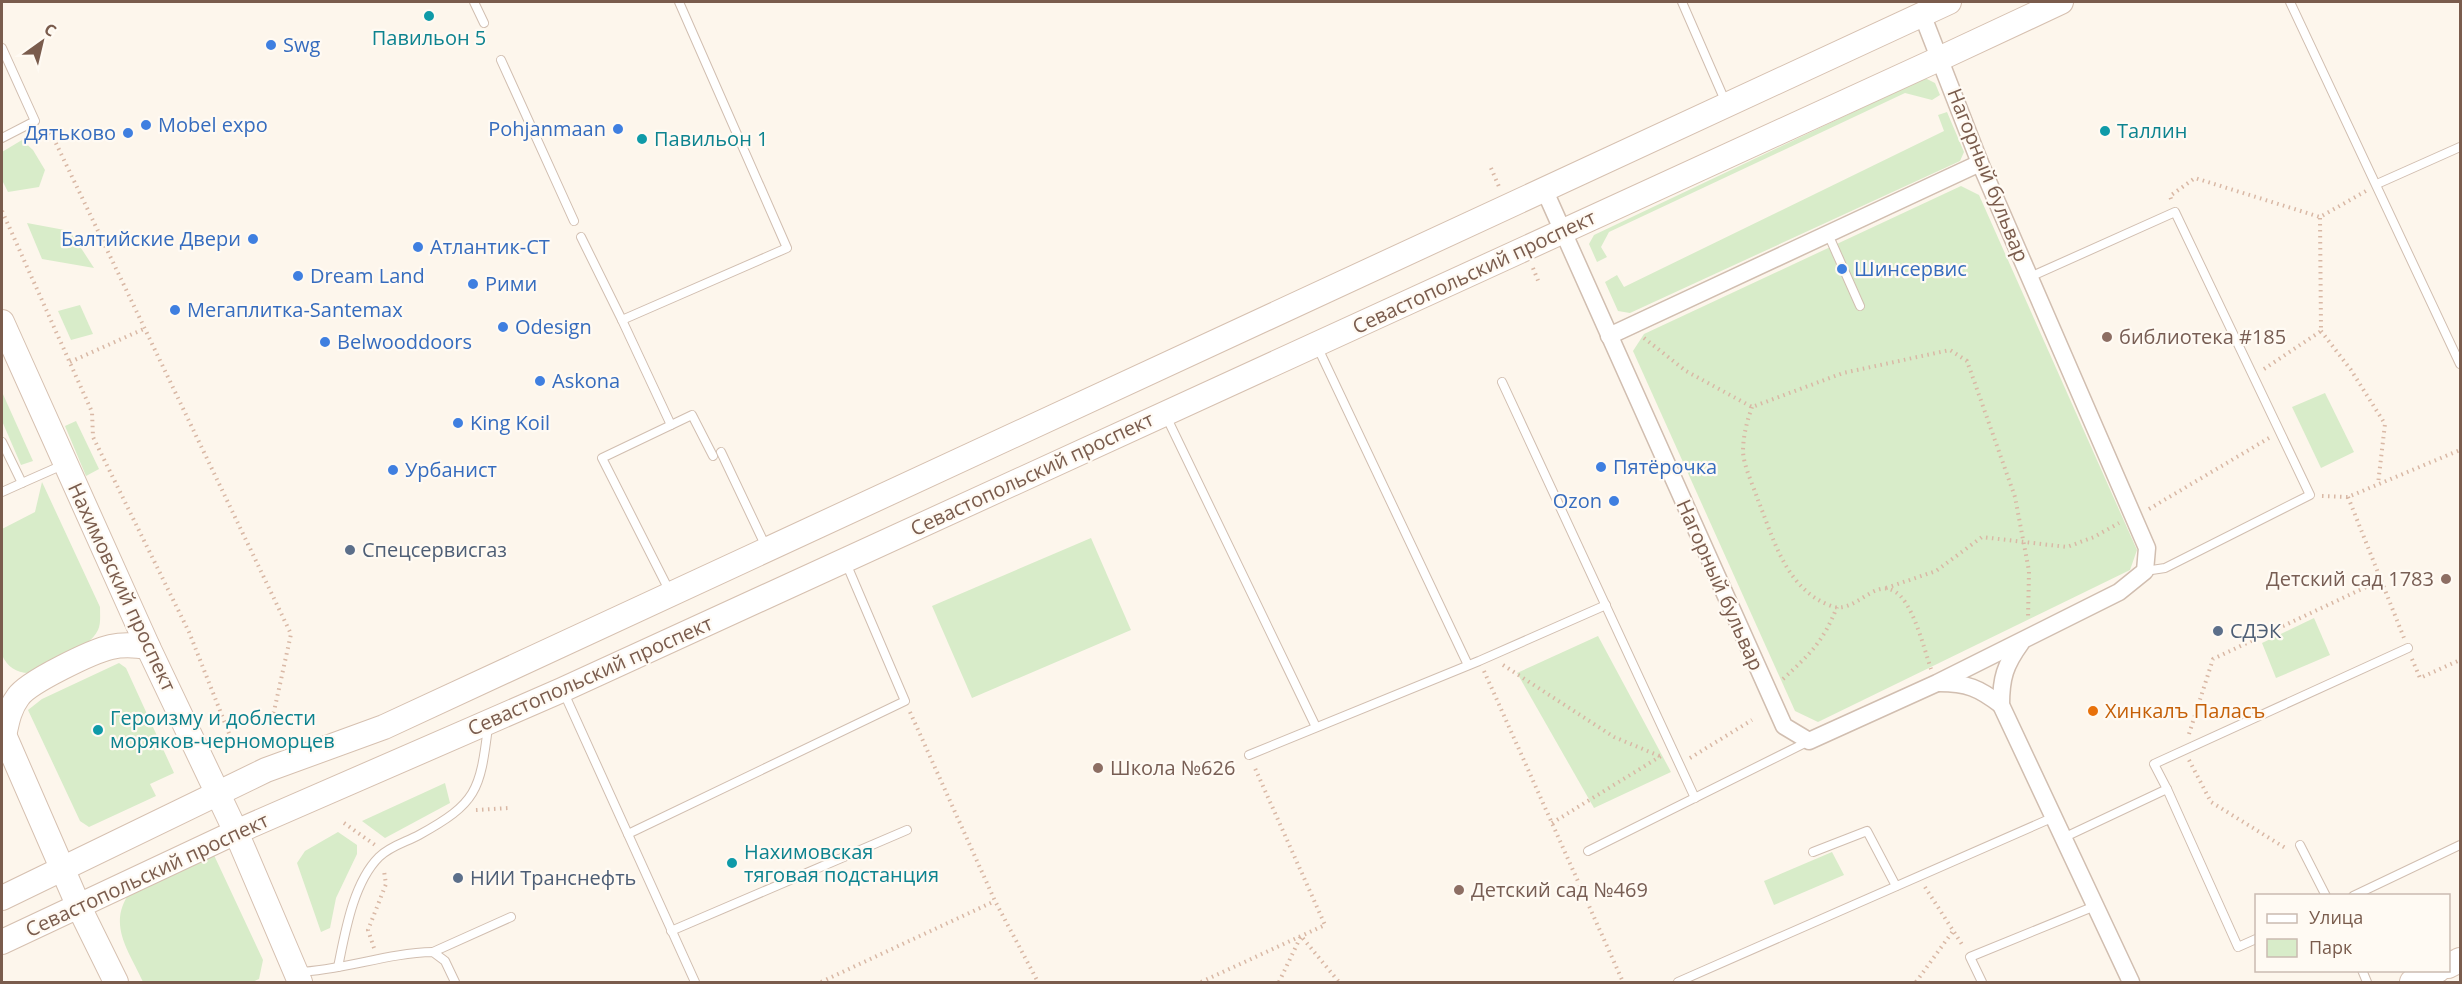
<svg xmlns="http://www.w3.org/2000/svg" width="2462" height="984" font-family="'Open Sans',sans-serif">
<rect width="100%" height="100%" fill="#fdf6ec"/>
<!-- green -->
<g fill="#d8ecc9">
<path d="M 1925,78 L 1935,83 L 1940,95 L 1932,100 L 1905,93 L 1609,232 L 1601,247 L 1607,257 L 1597,262 L 1589,244 L 1594,235 Z"/>
<path d="M 1947,112 L 1964,152 L 1960,161 L 1630,313 L 1618,311 L 1605,282 L 1617,275 L 1624,287 L 1944,131 L 1938,115 Z"/>
<path d="M 22,140 L 33,150 L 45,170 L 39,187 L 8,192 L 2,180 L 2,152 Z"/>
<path d="M 1961,186 L 1979,195 L 2137,550 L 2130,570 L 1818,722 L 1795,711 L 1633,351 L 1644,334 Z"/>
<path d="M 27,223 L 70,231 L 94,268 L 42,259 Z"/>
<path d="M 80,305 L 93,334 L 71,340 L 58,311 Z"/>
<path d="M 2,392 L 33,461 L 21,465 L 2,421 Z"/>
<path d="M 2325,393 L 2354,452 L 2321,468 L 2292,407 Z"/>
<path d="M 76,421 L 99,469 L 86,476 L 65,426 Z"/>
<path d="M 42,482 L 100,607 C 100,615 101,624 98,630 C 88,650 51,663 31,673 C 18,674 7,667 2,655 L 2,529 L 35,512 Z"/>
<path d="M 1091,538 L 1131,630 L 972,698 L 932,606 Z"/>
<path d="M 2314,618 L 2330,655 L 2276,678 L 2262,643 Z"/>
<path d="M 1598,636 L 1671,772 L 1594,808 L 1517,673 Z"/>
<path d="M 119,663 L 126,668 L 174,773 L 150,784 L 156,796 L 89,827 L 80,821 L 28,710 L 42,699 Z"/>
<path d="M 445,783 L 450,803 L 385,838 L 362,821 Z"/>
<path d="M 338,832 L 357,845 L 357,854 L 336,898 L 330,928 L 321,932 L 297,863 L 305,851 Z"/>
<path d="M 1832,852 L 1844,875 L 1774,905 L 1764,881 Z"/>
<path d="M 213,853 L 263,960 L 259,979 L 252,982 L 143,982 C 129,950 106,924 131,891 Z"/>
</g>
<g fill="none" stroke-linecap="round" stroke-linejoin="round">
<!-- lane casing -->
<g stroke="#d1beb0" stroke-width="10">
<g id="lane">
<path d="M 474,2 L 484,23"/>
<path d="M 1682,2 L 1726,103"/>
<path d="M 2290,2 L 2460,364"/>
<path d="M 2,48 L 35,121 L 2,138"/>
<path d="M 501,60 L 574,221"/>
<path d="M 2377,184 L 2460,147"/>
<path d="M 1828,234 L 1860,306"/>
<path d="M 581,237 L 622,320 L 787,248 L 679,2"/>
<path d="M 2030,277 L 2175,212 L 2310,495 L 2165,568 L 2145,571"/>
<path d="M 622,320 L 671,425"/>
<path d="M 1317,346 L 1468,665"/>
<path d="M 1502,382 L 1695,798"/>
<path d="M 1165,414 L 1316,727"/>
<path d="M 2,442 L 22,483 L 2,492"/>
<path d="M 721,452 L 767,549"/>
<path d="M 22,483 L 65,464"/>
<path d="M 670,592 L 602,458 L 692,415 L 713,456"/>
<path d="M 564,693 L 695,982"/>
<path d="M 1249,755 L 1479,661 L 1606,605"/>
<path d="M 2167,789 L 2154,764 L 2408,648"/>
<path d="M 628,834 L 905,701 L 846,563"/>
<path d="M 2063,838 L 2167,789 L 2238,947 L 2256,939"/>
<path d="M 2300,845 L 2326,896"/>
<path d="M 1588,851 L 1809,741"/>
<path d="M 1813,852 L 1867,831 L 1896,886"/>
<path d="M 2353,896 L 2460,845"/>
<path d="M 671,931 L 907,830"/>
<path d="M 433,952 L 511,917"/>
<path d="M 338,967 C 345,933 353,883 379,857 C 390,846 406,842 419,835 C 477,803 480,791 488,727"/>
<path d="M 2362,970 L 2367,982"/>
<path d="M 298,972 C 344,970 387,953 433,952 L 445,961 L 455,982"/>
<path d="M 1678,982 L 2054,817"/>
<path d="M 1982,982 L 1970,957 L 2095,906"/>
</g>
</g>
<!-- street casing -->
<g stroke="#d1beb0" stroke-width="19">
<g id="street">
<path d="M 1544,189 L 1784,726 L 1809,741 L 1937,683 L 2119,592 L 2145,571 L 2147,548 L 1980,163 L 1922,14"/>
<path d="M 1609,336 L 1980,163"/>
<path d="M 2021,643 C 2005,665 2001,678 2001,705 L 2131,982"/>
<path d="M 1939,683 C 1967,683 1979,688 2001,705"/>
</g>
</g>
<!-- secondary casing -->
<g stroke="#d6c0b0" stroke-width="26">
<g id="secondary">
<path d="M 2,322 L 148,647 L 236,832 L 300,982"/>
<path d="M 2,730 L 79,907 L 116,982"/>
<path d="M 4,736 C 7,722 9,709 18,697 C 28,682 93,651 111,647 C 124,644 135,645 148,647"/>
<path d="M 2,898 L 266,770 L 384,727 L 1949,2"/>
<path d="M 2,942 L 236,832 L 562,690 L 1941,58 L 2061,2"/>
<path d="M 2448,966 L 2460,960"/>
<path d="M 2412,982 L 2438,970"/>
</g>
</g>
<!-- path -->
<g stroke="#d9b8a5" stroke-width="4" stroke-dasharray="1.5 4.5" stroke-linecap="butt">
<path d="M 45,129 L 53,137 L 291,634 L 271,725"/>
<path d="M 1491,168 L 1500,189"/>
<path d="M 2171,199 L 2170,196 L 2195,178 L 2320,217 L 2366,191"/>
<path d="M 2,211 L 92,412 L 93,437 L 189,632 L 232,741"/>
<path d="M 1533,268 L 1539,283"/>
<path d="M 2321,331 L 2351,370 L 2385,424 L 2378,484"/>
<path d="M 1644,338 L 1686,371 L 1752,407 L 1843,373 L 1950,350 L 1967,361 L 2015,497 L 2029,571 L 2028,619"/>
<path d="M 70,362 L 146,328"/>
<path d="M 2264,369 L 2321,331 L 2320,217"/>
<path d="M 1752,407 C 1747,421 1743,436 1743,452 C 1744,467 1753,485 1758,500 C 1774,540 1786,589 1831,606 C 1854,615 1873,579 1894,591 C 1913,601 1924,649 1931,669"/>
<path d="M 2322,496 L 2348,497 L 2460,450"/>
<path d="M 2348,497 L 2404,638"/>
<path d="M 2149,509 L 2269,438"/>
<path d="M 1886,588 L 1936,571 L 1982,537 L 2067,547 L 2094,537 L 2119,523"/>
<path d="M 2412,659 L 2420,678 L 2460,660"/>
<path d="M 1503,665 L 1614,737 L 1662,757"/>
<path d="M 1484,671 L 1623,982"/>
<path d="M 1783,679 C 1810,654 1823,642 1837,607"/>
<path d="M 910,712 L 995,901 L 1038,982"/>
<path d="M 2189,734 L 2213,659 L 2381,580"/>
<path d="M 1690,758 L 1752,720"/>
<path d="M 2189,760 L 2211,802 L 2287,849"/>
<path d="M 476,810 L 509,808"/>
<path d="M 344,823 L 375,845"/>
<path d="M 1552,823 L 1661,756"/>
<path d="M 1925,887 L 1963,946"/>
<path d="M 374,948 L 368,930 L 386,884 L 384,871"/>
<path d="M 1190,981 L 1190,982"/>
<path d="M 821,982 L 995,901"/>
<path d="M 1201,982 L 1325,925 L 1254,766"/>
<path d="M 1279,982 L 1301,936 L 1339,982"/>
<path d="M 1916,982 L 1953,931"/>
</g>
<!-- lane -->
<use href="#lane" stroke="#fff" stroke-width="8"/>
<!-- street -->
<use href="#street" stroke="#fff" stroke-width="16"/>
<!-- secondary -->
<use href="#secondary" stroke="#fff" stroke-width="24"/>
</g>
<!-- markers -->
<g fill="#0f9aa8" stroke="#fffaf3" stroke-width="2">
<circle cx="429" cy="16" r="6"/>
<circle cx="2105" cy="131" r="6"/>
<circle cx="642" cy="139" r="6"/>
<circle cx="98" cy="730" r="6"/>
<circle cx="732" cy="863" r="6"/>
</g>
<g fill="#3f7fe0" stroke="#fffaf3" stroke-width="2">
<circle cx="271" cy="45" r="6"/>
<circle cx="146" cy="125" r="6"/>
<circle cx="618" cy="129" r="6"/>
<circle cx="128" cy="133" r="6"/>
<circle cx="253" cy="239" r="6"/>
<circle cx="418" cy="247" r="6"/>
<circle cx="1842" cy="269" r="6"/>
<circle cx="298" cy="276" r="6"/>
<circle cx="473" cy="284" r="6"/>
<circle cx="175" cy="310" r="6"/>
<circle cx="503" cy="327" r="6"/>
<circle cx="325" cy="342" r="6"/>
<circle cx="540" cy="381" r="6"/>
<circle cx="458" cy="423" r="6"/>
<circle cx="1601" cy="467" r="6"/>
<circle cx="393" cy="470" r="6"/>
<circle cx="1614" cy="501" r="6"/>
</g>
<g fill="#8d6e63" stroke="#fffaf3" stroke-width="2">
<circle cx="2107" cy="337" r="6"/>
<circle cx="2446" cy="579" r="6"/>
<circle cx="1098" cy="768" r="6"/>
<circle cx="1459" cy="890" r="6"/>
</g>
<g fill="#5c6f8a" stroke="#fffaf3" stroke-width="2">
<circle cx="350" cy="550" r="6"/>
<circle cx="2218" cy="631" r="6"/>
<circle cx="458" cy="878" r="6"/>
</g>
<circle fill="#e8710a" stroke="#fffaf3" stroke-width="2" cx="2093" cy="711" r="6"/>
<g text-anchor="middle" stroke-width="4.5" stroke-linejoin="round" paint-order="stroke">
<!-- culture labels -->
<g font-size="20" fill="#0d838f" stroke="#fffaf3" text-anchor="start">
<text x="429" y="45" text-anchor="middle">Павильон 5</text>
<text x="2117" y="138">Таллин</text>
<text x="654" y="146">Павильон 1</text>
<text x="110" y="725">Героизму и доблести<tspan x="110" dy="23">моряков-черноморцев</tspan></text>
<text x="744" y="859">Нахимовская<tspan x="744" dy="23">тяговая подстанция</tspan></text>
</g>
<!-- shop labels -->
<g font-size="20" fill="#366cbe" stroke="#fffaf3" text-anchor="start">
<text x="283" y="52">Swg</text>
<text x="158" y="132">Mobel expo</text>
<text x="606" y="136" text-anchor="end">Pohjanmaan</text>
<text x="116" y="140" text-anchor="end">Дятьково</text>
<text x="241" y="246" text-anchor="end">Балтийские Двери</text>
<text x="430" y="254">Атлантик-СТ</text>
<text x="1854" y="276">Шинсервис</text>
<text x="310" y="283">Dream Land</text>
<text x="485" y="291">Рими</text>
<text x="187" y="317">Мегаплитка-Santemax</text>
<text x="515" y="334">Odesign</text>
<text x="337" y="349">Belwooddoors</text>
<text x="552" y="388">Askona</text>
<text x="470" y="430">King Koil</text>
<text x="1613" y="474">Пятёрочка</text>
<text x="405" y="477">Урбанист</text>
<text x="1602" y="508" text-anchor="end">Ozon</text>
</g>
<!-- street labels -->
<g font-size="20" fill="#7a5c4d" stroke="#fffaf3">
<text transform="translate(1988 175) rotate(68)" y="7">Нагорный бульвар</text>
<text transform="translate(1474 272) rotate(-25)" y="7">Севастопольский проспект</text>
<text transform="translate(1032 474) rotate(-25)" y="7">Севастопольский проспект</text>
<text transform="translate(1720 585) rotate(66)" y="7">Нагорный бульвар</text>
<text transform="translate(122 587) rotate(65)" y="7">Нахимовский проспект</text>
<text transform="translate(590 676) rotate(-24)" y="7">Севастопольский проспект</text>
<text transform="translate(147 875) rotate(-25)" y="7">Севастопольский проспект</text>
</g>
<!-- education labels -->
<g font-size="20" fill="#785e54" stroke="#fffaf3" text-anchor="start">
<text x="2119" y="344">библиотека #185</text>
<text x="2434" y="586" text-anchor="end">Детский сад 1783</text>
<text x="1110" y="775">Школа №626</text>
<text x="1471" y="897">Детский сад №469</text>
</g>
<!-- service labels -->
<g font-size="20" fill="#4e5e75" stroke="#fffaf3" text-anchor="start">
<text x="362" y="557">Спецсервисгаз</text>
<text x="2230" y="638">СДЭК</text>
<text x="470" y="885">НИИ Транснефть</text>
</g>
<!-- food labels -->
<g font-size="20" fill="#c56008" stroke="#fffaf3" text-anchor="start">
<text x="2105" y="718">Хинкалъ Паласъ</text>
</g>
</g>
<!-- border -->
<rect width="2462" height="984" fill="none" stroke="#7a5c4d" stroke-width="6"/>
<!-- legend -->
<rect x="2255" y="894" width="195" height="78" fill="#fffaf3" stroke="#cabbb1" stroke-width="1.5"/>
<rect x="2267" y="914" width="30" height="9" fill="#ffffff" stroke="#cabbb1" stroke-width="1.5"/>
<text x="2309" y="924" font-size="18" fill="#7a5c4d">Улица</text>
<rect x="2267" y="939" width="30" height="18" fill="#d8ecc9" stroke="#cabbb1" stroke-width="1.5"/>
<text x="2309" y="954" font-size="18" fill="#7a5c4d">Парк</text>
<!-- north arrow -->
<g transform="translate(42 42) rotate(34)" stroke="#fffaf3" stroke-width="4.5" paint-order="stroke">
<path d="M0-4.5L10 22L0 15L-10 22Z" fill="#7a5c4d"/>
<text y="-9" font-size="16" font-weight="bold" text-anchor="middle" fill="#7a5c4d">С</text>
</g>
</svg>
